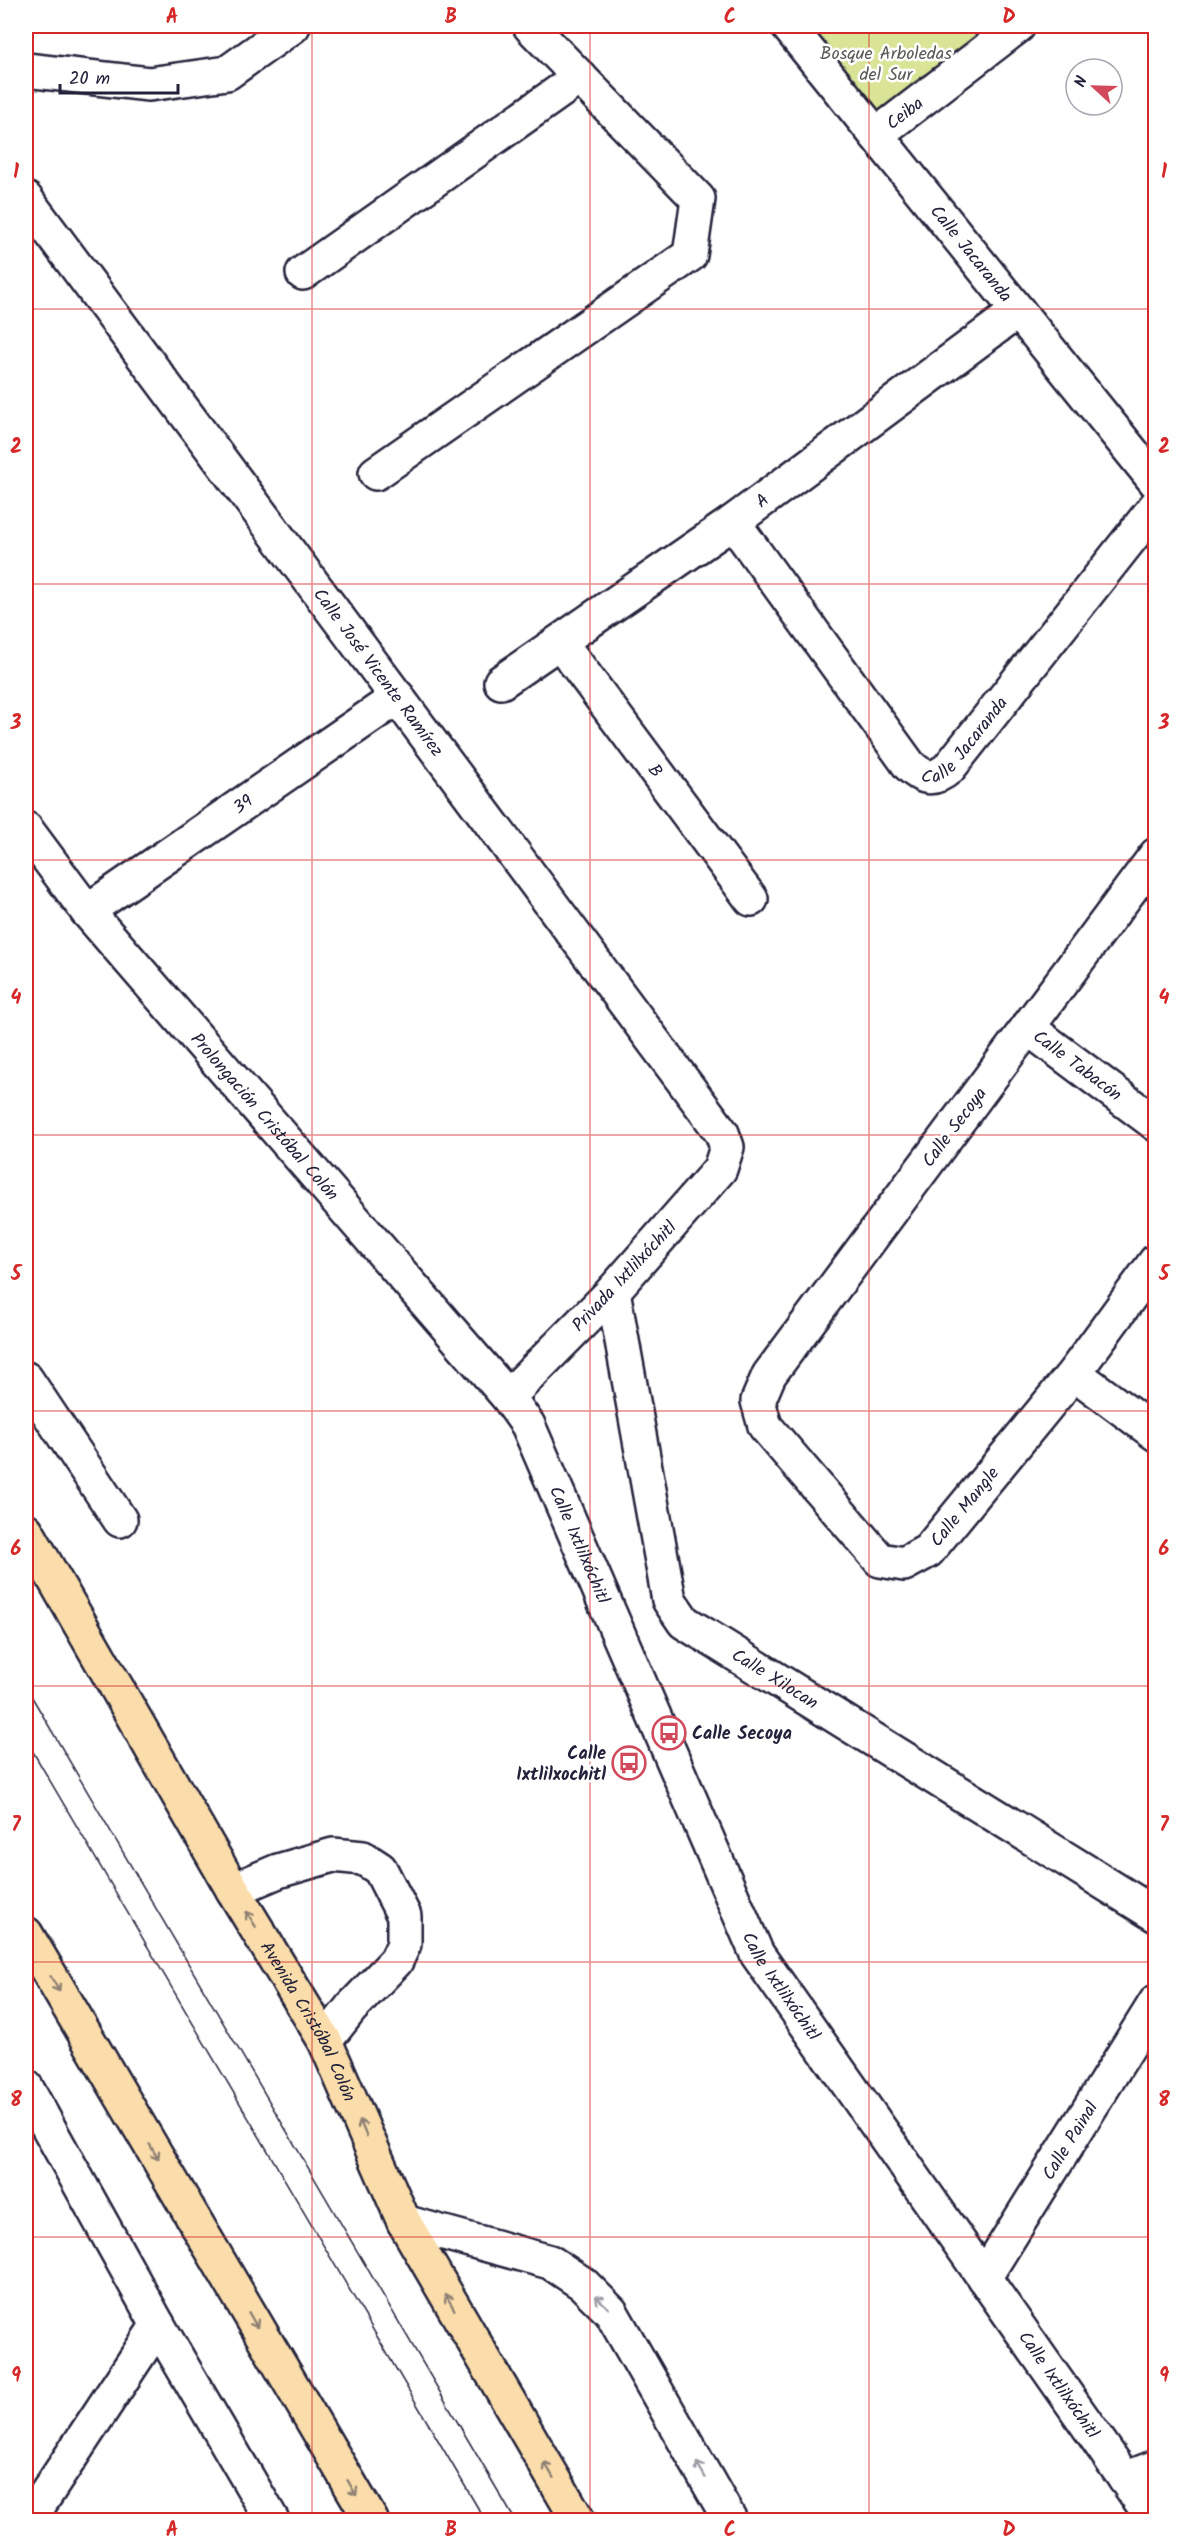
<svg xmlns="http://www.w3.org/2000/svg" width="1181" height="2546" font-family="Kalam,sans-serif">
<rect width="100%" height="100%" fill="#fff"/>
<filter id="ink" filterUnits="userSpaceOnUse"><feTurbulence type="fractalNoise" baseFrequency=".0167" numOctaves="2"/><feDisplacementMap in="SourceGraphic" scale="12" xChannelSelector="R" yChannelSelector="G"/><feConvolveMatrix kernelMatrix="1 2 1 2 8 2 1 2 1" color-interpolation-filters="sRGB"/></filter>
<g filter="url(#ink)">
<!-- park -->
<path fill="#d9e496" stroke="#7e8368" stroke-width="1.5" d="M 805,26 L 1001,26 L 880,117 Z"/>
<g fill="none" stroke-linecap="round" stroke-linejoin="round">
<!-- minor casing -->
<g stroke="#22223b" stroke-width="38">
<g id="minor">
<path id="s1" d="M 788,26 L 1156,482"/>
<path d="M 26,70 L 149,84 L 227,73 L 293,26"/>
<path id="s2" d="M 876,135 L 1018,26"/>
<path id="s3" d="M 26,199 L 722,1133 L 727,1147 L 720,1169 L 613,1291 L 508,1397"/>
<path d="M 303,273 L 580,77"/>
<path d="M 376,473 L 690,255 L 698,199 L 530,26"/>
<path id="s4" d="M 733,522 L 909,765 C 923,779 934,781 949,768 L 1156,506"/>
<path id="s5" d="M 560,642 L 751,899"/>
<path id="s6" d="M 501,682 L 733,522 L 1018,311"/>
<path id="s7" d="M 26,829 L 87,911 L 508,1397 L 528,1425 L 757,1954 L 1154,2520"/>
<path id="s8" d="M 1156,855 L 769,1375 L 758,1401 L 765,1426 L 880,1560 L 904,1564 L 928,1551 L 1074,1373 L 1156,1261"/>
<path id="s9" d="M 87,911 L 398,697"/>
<path id="s10" d="M 1028,1028 L 1156,1124"/>
<path id="s11" d="M 613,1291 L 669,1600 L 684,1622 L 1156,1915"/>
<path d="M 1074,1373 L 1156,1434"/>
<path d="M 26,1379 L 120,1520"/>
<path d="M 233,1890 L 278,1871 L 333,1855 L 363,1858 L 380,1869 L 404,1916 L 404,1944 L 396,1961 L 351,2008 L 325,2041"/>
<path d="M 26,2087 L 158,2325 L 272,2520"/>
<path d="M 404,2222 L 550,2262 L 583,2284 L 611,2312 L 730,2520"/>
<path id="s12" d="M 984,2278 L 1156,2002"/>
<path d="M 1125,2479 L 1156,2467"/>
<path d="M 29,2520 L 158,2325"/>
</g>
</g>
<!-- major casing -->
<g stroke="#22223b" stroke-width="38">
<g id="major">
<path id="s13" d="M 26,1530 L 233,1890 L 325,2041 L 404,2222 L 578,2520"/>
<path d="M 26,1934 L 371,2520"/>
</g>
</g>
<!-- minor -->
<use href="#minor" stroke="#fff" stroke-width="33"/>
<!-- major -->
<use href="#major" stroke="#fbddab" stroke-width="33"/>
<!-- tram -->
<g stroke="#22223b" stroke-width="1.5">
<path d="M 26,1687 L 515,2520"/>
<path d="M 26,1740 L 485,2520"/>
</g>
</g>
<!-- one-way arrows -->
<defs><path id="oneway-shaft" d="M-6 0H5M1.5-3L5.5 0L1.5 3" fill="none" stroke-width="1.6" stroke-linecap="round" stroke-linejoin="round" transform="scale(1.5)"/></defs>
<g stroke="#8e8073">
<use href="#oneway-shaft" transform="translate(251 1919) rotate(-121)"/>
<use href="#oneway-shaft" transform="translate(55 1984) rotate(60)"/>
<use href="#oneway-shaft" transform="translate(363 2128) rotate(-113)"/>
<use href="#oneway-shaft" transform="translate(154 2152) rotate(60)"/>
<use href="#oneway-shaft" transform="translate(450 2302) rotate(-120)"/>
<use href="#oneway-shaft" transform="translate(253 2320) rotate(60)"/>
<use href="#oneway-shaft" transform="translate(549 2470) rotate(-120)"/>
<use href="#oneway-shaft" transform="translate(352 2488) rotate(60)"/>
</g>
<g stroke="#9c9ca7">
<use href="#oneway-shaft" transform="translate(602 2302) rotate(-135)"/>
<use href="#oneway-shaft" transform="translate(701 2470) rotate(-120)"/>
</g>
</g>
<!-- grid -->
<path fill="none" stroke="#d62828" stroke-width="1.5" stroke-opacity="0.55" d="M 312,26 L 312,2520M 590,26 L 590,2520M 869,26 L 869,2520M 26,309 L 1156,309M 26,584 L 1156,584M 26,860 L 1156,860M 26,1135 L 1156,1135M 26,1411 L 1156,1411M 26,1686 L 1156,1686M 26,1962 L 1156,1962M 26,2237 L 1156,2237"/>
<!-- icons -->
<defs>
<g id="bus-ring" transform="scale(1.725)"><circle r="9.5" fill="#fff" stroke="#d1495b" stroke-width="1.5"/><path d="M-5-6H5V4H4V6H2V4H-2V6H-4V4H-5ZM-3.5-4V0h7V-4ZM-3.5 1.2v1.5H-2V1.2ZM2 1.2v1.5H3.5V1.2Z" fill="#d1495b"/></g>
</defs>
<g fill-rule="evenodd">
<use href="#bus-ring" x="669" y="1733"/>
<use href="#bus-ring" x="629" y="1763"/>
</g>
<g text-anchor="middle" stroke-width="5" stroke-linejoin="round" paint-order="stroke">
<!-- park labels -->
<g font-size="18" fill="#595c56" stroke="#fff">
<text x="886" y="59">Bosque Arboledas<tspan x="886" dy="21">del Sur</tspan></text>
</g>
<!-- street labels -->
<g font-size="18" fill="#22223b" stroke="#fff">
<text dy="6" stroke="none"><textPath href="#s2" startOffset="36">Ceiba</textPath></text>
<text dy="6" stroke="none"><textPath href="#s1" startOffset="292">Calle Jacaranda</textPath></text>
<text dy="6" stroke="none"><textPath href="#s6" startOffset="318">A</textPath></text>
<text dy="6" stroke="none"><textPath href="#s3" startOffset="590">Calle José Vicente Ramírez</textPath></text>
<text dy="6" stroke="none"><textPath href="#s4" startOffset="375">Calle Jacaranda</textPath></text>
<text dy="6" stroke="none"><textPath href="#s5" startOffset="160">B</textPath></text>
<text dy="6" stroke="none"><textPath href="#s9" startOffset="189">39</textPath></text>
<text dy="6" stroke="none"><textPath href="#s10" startOffset="62">Calle Tabacón</textPath></text>
<text dy="6" stroke="none"><textPath href="#s7" startOffset="374">Prolongación Cristóbal Colón</textPath></text>
<text transform="translate(954 1127) rotate(-53)" y="6">Calle Secoya</text>
<text transform="translate(624 1276) rotate(-47)" y="6">Privada Ixtlilxóchitl</text>
<text dy="6" stroke="none"><textPath href="#s8" startOffset="988">Calle Mangle</textPath></text>
<text dy="6" stroke="none"><textPath href="#s7" startOffset="910">Calle Ixtlilxóchitl</textPath></text>
<text dy="6" stroke="none"><textPath href="#s11" startOffset="448">Calle Xilocan</textPath></text>
<text dy="6" stroke="none"><textPath href="#s7" startOffset="1396">Calle Ixtlilxóchitl</textPath></text>
<text dy="6" stroke="none"><textPath href="#s13" startOffset="567">Avenida Cristóbal Colón</textPath></text>
<text dy="6" stroke="none"><textPath href="#s12" startOffset="162">Calle Painal</textPath></text>
<text dy="6" stroke="none"><textPath href="#s7" startOffset="1882">Calle Ixtlilxóchitl</textPath></text>
</g>
<!-- poi labels -->
<g font-size="18" font-weight="bold" fill="#22223b" stroke="#fff" text-anchor="start">
<text x="692" y="1739">Calle Secoya</text>
<text x="606" y="1759" text-anchor="end">Calle<tspan x="606" dy="21">Ixtlilxochitl</tspan></text>
</g>
</g>
<!-- margin -->
<rect width="1181" height="2546" fill="none" stroke="#fff" stroke-width="66"/>
<!-- north arrow -->
<g transform="translate(1094 87) rotate(292)"><circle r="28" fill="#ffffff" stroke="#a7a7b1" stroke-width="1.5"/>
<path d="M0-4.5L10 22L0 15L-10 22Z" fill="#d1495b"/>
<text y="-9" font-size="16" font-weight="bold" text-anchor="middle" fill="#22223b">N</text>
</g>
<!-- scale -->
<path d="M60 84v9h118v-9" fill="none" stroke="#22223b" stroke-width="3"/>
<text x="69" y="84" font-size="18" fill="#22223b" stroke="#ffffff" stroke-width="4.5" paint-order="stroke">20 m</text>
<rect x="33" y="33" width="1115" height="2480" fill="none" stroke="#d62828" stroke-width="2"/>
<g font-size="20" text-anchor="middle" font-weight="bold" fill="#d62828">
<text x="172" y="23">A</text>
<text x="451" y="23">B</text>
<text x="730" y="23">C</text>
<text x="1009" y="23">D</text>
<text x="16" y="178">1</text>
<text x="1164" y="178">1</text>
<text x="16" y="453">2</text>
<text x="1164" y="453">2</text>
<text x="16" y="729">3</text>
<text x="1164" y="729">3</text>
<text x="16" y="1004">4</text>
<text x="1164" y="1004">4</text>
<text x="16" y="1280">5</text>
<text x="1164" y="1280">5</text>
<text x="16" y="1555">6</text>
<text x="1164" y="1555">6</text>
<text x="16" y="1831">7</text>
<text x="1164" y="1831">7</text>
<text x="16" y="2106">8</text>
<text x="1164" y="2106">8</text>
<text x="16" y="2382">9</text>
<text x="1164" y="2382">9</text>
<text x="172" y="2536">A</text>
<text x="451" y="2536">B</text>
<text x="730" y="2536">C</text>
<text x="1009" y="2536">D</text>
</g>
</svg>
